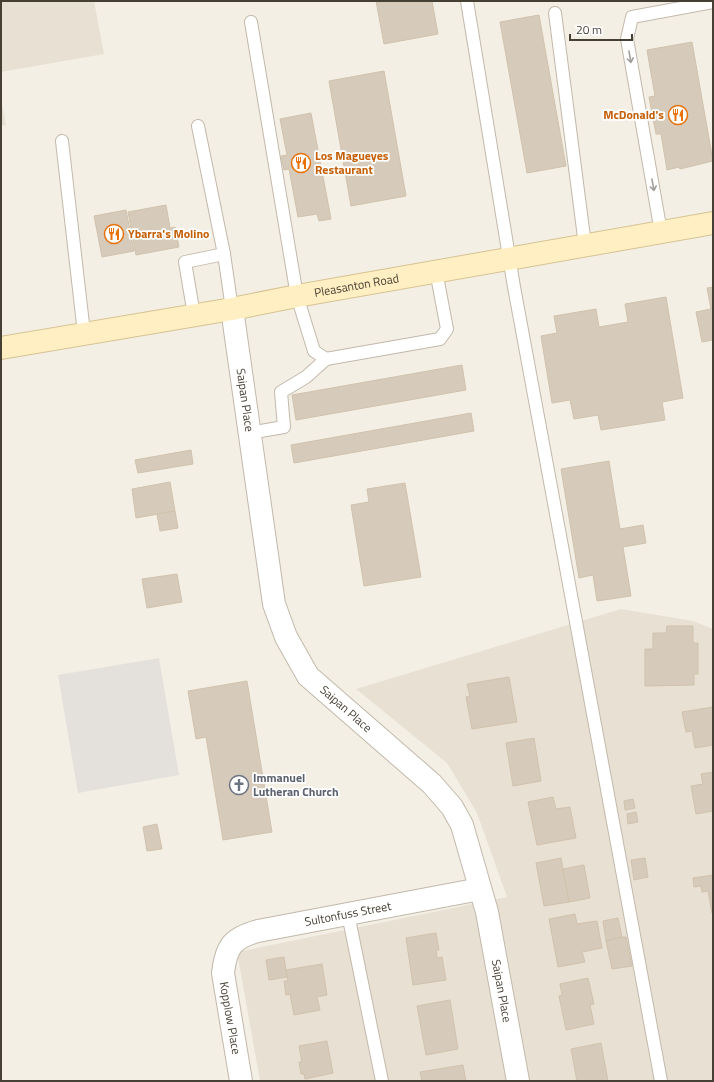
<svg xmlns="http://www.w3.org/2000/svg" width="714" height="1082" font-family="'Titillium Web',sans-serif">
<rect width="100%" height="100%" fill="#f3efe5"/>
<!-- residential -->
<g fill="#e8e0d3">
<path d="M 1,1 L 94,1 L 104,54 L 1,72 Z"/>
<path d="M 1,98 L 6,125 L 1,126 Z"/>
<path d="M 621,609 L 693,621 L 713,629 L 713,1081 L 260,1081 L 237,952 L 507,897 L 477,813 L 447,763 L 356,689 Z"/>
</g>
<!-- parking -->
<path fill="#e4e1dd" d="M 159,658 L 179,775 L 78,793 L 58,675 Z"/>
<!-- building -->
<g fill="#d6caba" stroke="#d1c2ac">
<path d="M 376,1 L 432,1 L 438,34 L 384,44 Z"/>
<path d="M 539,15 L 566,166 L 527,173 L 500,22 Z"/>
<path d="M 692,42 L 713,161 L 680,169 L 679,167 L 667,170 L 661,134 L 656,134 L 649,97 L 655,96 L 647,50 Z"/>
<path d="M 384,71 L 406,196 L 351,206 L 329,81 Z"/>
<path d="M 311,113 L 331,219 L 319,221 L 317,214 L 298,217 L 289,169 L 284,170 L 281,156 L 287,155 L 280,119 Z"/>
<path d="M 166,205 L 170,228 L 175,227 L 179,247 L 136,255 L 128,212 Z"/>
<path d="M 126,210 L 134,251 L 102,257 L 94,216 Z"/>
<path d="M 713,287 L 713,340 L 702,342 L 696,312 L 711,309 L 707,288 Z"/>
<path d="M 666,297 L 683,398 L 662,402 L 665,420 L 601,430 L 598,415 L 574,419 L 570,400 L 552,403 L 541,336 L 557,333 L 554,316 L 596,309 L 599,327 L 628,322 L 625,304 Z"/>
<path d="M 462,365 L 466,390 L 296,420 L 292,395 Z"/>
<path d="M 471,413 L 474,431 L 294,463 L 291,445 Z"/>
<path d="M 191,450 L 193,464 L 138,473 L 135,460 Z"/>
<path d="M 609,461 L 620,529 L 643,525 L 646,543 L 623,547 L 631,596 L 597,601 L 593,575 L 579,578 L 561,469 Z"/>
<path d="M 170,482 L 175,511 L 136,518 L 132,489 Z"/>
<path d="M 405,483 L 421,577 L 364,586 L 351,505 L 369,502 L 367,489 Z"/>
<path d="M 175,511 L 178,528 L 160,531 L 157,514 Z"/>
<path d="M 177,574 L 182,602 L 147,608 L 142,579 Z"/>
<path d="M 667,626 L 693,626 L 693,643 L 698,643 L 698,674 L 694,674 L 694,685 L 645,686 L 645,649 L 653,649 L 653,633 L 666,633 Z"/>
<path d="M 509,677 L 517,722 L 472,729 L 466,697 L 470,696 L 467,684 Z"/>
<path d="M 247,681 L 272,832 L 223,840 L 206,737 L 196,739 L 188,691 Z"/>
<path d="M 713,707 L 713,745 L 695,748 L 692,731 L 686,732 L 682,712 Z"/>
<path d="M 534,738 L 541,781 L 513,786 L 506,743 Z"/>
<path d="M 713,772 L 713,811 L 696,814 L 691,786 L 703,784 L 701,774 Z"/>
<path d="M 553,797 L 556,809 L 570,807 L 576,838 L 537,845 L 528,802 Z"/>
<path d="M 633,799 L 635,808 L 625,810 L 624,801 Z"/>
<path d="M 636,812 L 638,822 L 628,824 L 627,814 Z"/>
<path d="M 157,824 L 162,849 L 147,851 L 143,827 Z"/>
<path d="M 561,858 L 569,902 L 544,906 L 536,863 Z"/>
<path d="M 645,858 L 648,877 L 634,880 L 631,860 Z"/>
<path d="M 584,865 L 590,898 L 569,902 L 563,869 Z"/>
<path d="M 713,875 L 713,913 L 712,913 L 708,891 L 702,892 L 701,886 L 694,887 L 693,878 Z"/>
<path d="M 575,914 L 577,924 L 597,921 L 602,948 L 582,952 L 585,962 L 558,967 L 549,919 Z"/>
<path d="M 618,918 L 622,937 L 606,941 L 603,921 Z"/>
<path d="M 436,933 L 439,950 L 436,950 L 437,958 L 442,957 L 446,980 L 413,985 L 406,938 Z"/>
<path d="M 622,937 L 626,937 L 632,966 L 612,969 L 606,941 Z"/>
<path d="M 284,957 L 287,977 L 269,980 L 266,960 Z"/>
<path d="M 322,964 L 327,995 L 317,997 L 320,1010 L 294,1015 L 290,994 L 286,995 L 284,981 L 288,981 L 286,970 Z"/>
<path d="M 588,978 L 594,1004 L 590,1005 L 594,1024 L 566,1030 L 559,996 L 562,995 L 560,984 Z"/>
<path d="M 450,1000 L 458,1049 L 426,1055 L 417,1006 Z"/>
<path d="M 327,1041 L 333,1073 L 305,1079 L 304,1074 L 301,1074 L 299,1062 L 302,1062 L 299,1046 Z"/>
<path d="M 601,1043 L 608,1081 L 577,1081 L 571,1049 Z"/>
<path d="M 463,1065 L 466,1081 L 422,1081 L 420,1072 Z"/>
</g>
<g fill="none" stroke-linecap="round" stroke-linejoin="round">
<!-- lane casing -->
<g stroke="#c2b9aa" stroke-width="14">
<g id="lane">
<path d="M 467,1 L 514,287 L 661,1081"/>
<path d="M 555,13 L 585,245"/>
<path d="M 251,22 L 297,296 L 314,351 L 326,359 L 440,339 L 447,329 L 436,271"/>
<path d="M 198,126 L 224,254 L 232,309"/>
<path d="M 62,141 L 84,333"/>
<path d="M 661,232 L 627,39 L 632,17 L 713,2"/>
<path d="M 194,315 L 185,262 L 224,254"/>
<path d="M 249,433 L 284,427 L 281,392 L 306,377 L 326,359"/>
<path d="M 348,914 L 382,1081"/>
</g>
</g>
<!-- street casing -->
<g stroke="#c2b9aa" stroke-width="24">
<g id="street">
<path id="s1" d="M 232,309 L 274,604 L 286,637 L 308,676 L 432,784 L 452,807 L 462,825 L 487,912 L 518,1081"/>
<path id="s2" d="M 241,1081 L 223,973 C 226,947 232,938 258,931 L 480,889"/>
</g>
</g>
<!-- secondary casing -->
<g stroke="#d6c392" stroke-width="24">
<g id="secondary">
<path id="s3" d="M 1,348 L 232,309 L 297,296 L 713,223"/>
</g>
</g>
<!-- lane -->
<use href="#lane" stroke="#fff" stroke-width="12"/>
<!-- street -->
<use href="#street" stroke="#fff" stroke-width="22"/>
<!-- secondary -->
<use href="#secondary" stroke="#ffefc3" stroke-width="22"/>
</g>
<!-- one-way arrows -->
<defs><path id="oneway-shaft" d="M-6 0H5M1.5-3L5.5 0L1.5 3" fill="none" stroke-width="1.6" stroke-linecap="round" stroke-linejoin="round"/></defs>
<g stroke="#a29f9a">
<use href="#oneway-shaft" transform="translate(630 57) rotate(80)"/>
<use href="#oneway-shaft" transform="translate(653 185) rotate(80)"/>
</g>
<!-- icons -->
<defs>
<g id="restaurant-ring" transform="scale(1)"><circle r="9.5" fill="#fff" stroke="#e8710a" stroke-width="1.5"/><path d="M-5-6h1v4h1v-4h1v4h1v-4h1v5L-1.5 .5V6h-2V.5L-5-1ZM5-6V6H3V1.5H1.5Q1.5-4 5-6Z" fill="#e8710a"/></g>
<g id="church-ring" transform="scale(1)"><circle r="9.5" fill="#fff" stroke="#6b7280" stroke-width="1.5"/><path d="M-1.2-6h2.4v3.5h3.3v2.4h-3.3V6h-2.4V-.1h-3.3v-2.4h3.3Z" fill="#6b7280"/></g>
</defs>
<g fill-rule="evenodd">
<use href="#restaurant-ring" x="678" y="115"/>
<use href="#restaurant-ring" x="301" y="163"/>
<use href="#restaurant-ring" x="114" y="234"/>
<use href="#church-ring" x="239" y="785"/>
</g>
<g text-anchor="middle" stroke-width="3.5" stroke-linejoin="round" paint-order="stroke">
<!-- food labels -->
<g font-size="12" font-weight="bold" fill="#c56008" stroke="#fff" text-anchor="start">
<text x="664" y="119" text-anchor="end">McDonald's</text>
<text x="315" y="160">Los Magueyes<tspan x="315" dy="14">Restaurant</tspan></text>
<text x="128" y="238">Ybarra's Molino</text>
</g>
<!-- street labels -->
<g font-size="12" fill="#463f34" stroke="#fff">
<text dy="4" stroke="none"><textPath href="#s3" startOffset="361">Pleasanton Road</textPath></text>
<text dy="4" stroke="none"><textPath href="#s1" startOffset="92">Saipan Place</textPath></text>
<text dy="4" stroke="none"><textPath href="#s1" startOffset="428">Saipan Place</textPath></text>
<text dy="4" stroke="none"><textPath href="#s2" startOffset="261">Sultonfuss Street</textPath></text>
<text dy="4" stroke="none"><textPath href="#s1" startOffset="764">Saipan Place</textPath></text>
<text transform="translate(230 1018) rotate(80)" y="4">Kopplow Place</text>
</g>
<!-- worship labels -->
<g font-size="12" font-weight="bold" fill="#5b616d" stroke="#fff" text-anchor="start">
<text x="253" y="782">Immanuel<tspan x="253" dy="14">Lutheran Church</tspan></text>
</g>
</g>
<!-- border -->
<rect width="714" height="1082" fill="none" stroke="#463f34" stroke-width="4"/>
<!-- scale -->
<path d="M570 34v6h62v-6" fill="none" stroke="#463f34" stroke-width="2"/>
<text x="576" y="34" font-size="12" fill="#463f34" stroke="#ffffff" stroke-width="3" paint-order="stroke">20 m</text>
</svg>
